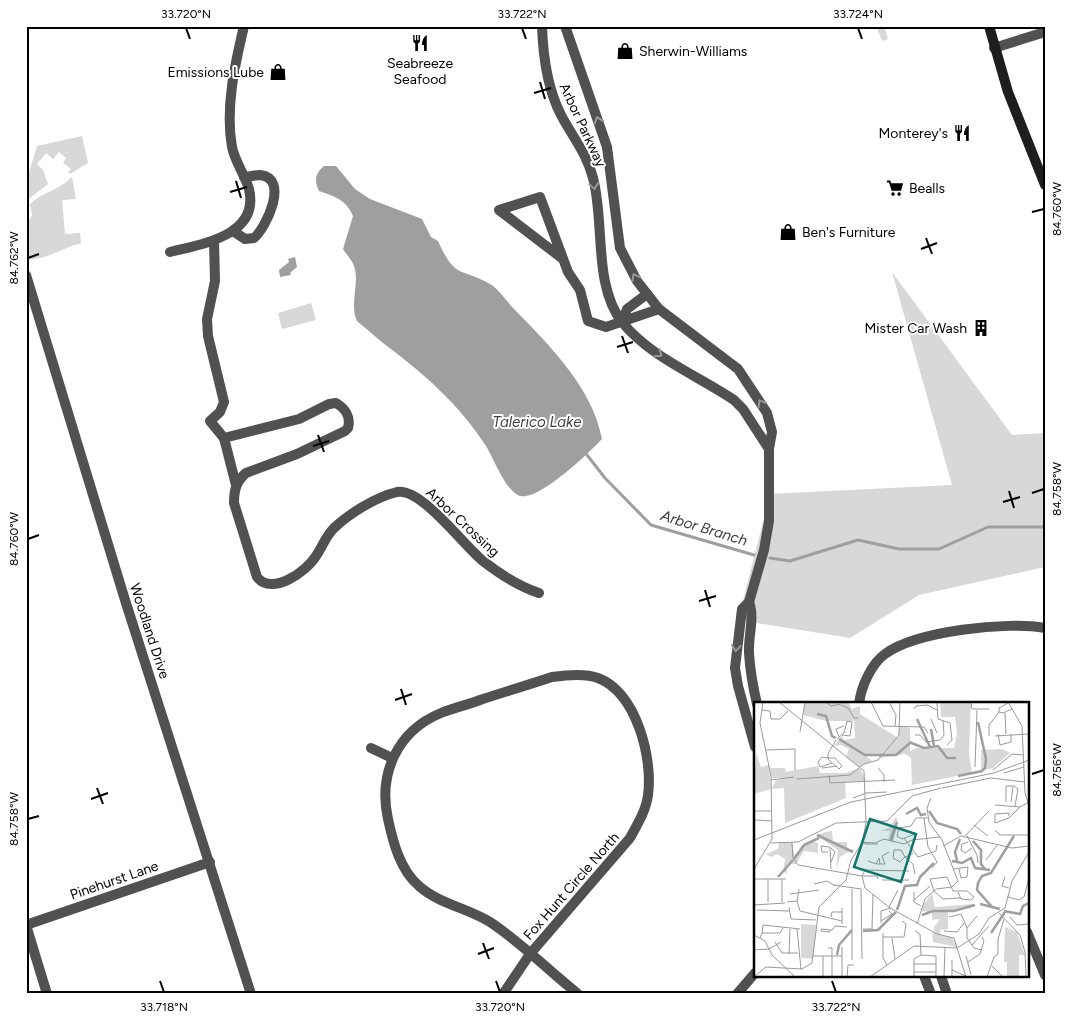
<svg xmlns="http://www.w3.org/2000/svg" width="1071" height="1020" font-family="Figtree,sans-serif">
<rect width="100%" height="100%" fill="#fff"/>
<!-- green -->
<g fill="#d8d8d8">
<path d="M 876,26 L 884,26 L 888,39 L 882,41 Z"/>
<path d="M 82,136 L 88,163 L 70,174 L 68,172 L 71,169 L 63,163 L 66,158 L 59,152 L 53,159 L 46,153 L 37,164 L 43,170 L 48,184 L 26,201 L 26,183 L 37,146 Z"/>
<path d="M 72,177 L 76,199 L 62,200 L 65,234 L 80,233 L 81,243 C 63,248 48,259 27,260 L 26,226 L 32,215 L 30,204 C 43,192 59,190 72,177 Z"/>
<path d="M 892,272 L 1012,435 L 1045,433 L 1045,567 L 919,595 L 850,638 L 738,620 L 765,514 L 767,494 L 952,485 Z"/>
<path d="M 311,303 L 316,320 L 282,329 L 278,313 Z"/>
</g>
<!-- water -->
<g fill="#9f9f9f">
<path d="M 324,166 L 336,166 L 355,189 L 370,199 L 422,219 L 431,237 L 438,241 C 456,280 458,266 490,284 C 499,289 507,302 514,309 C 550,346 592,387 602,439 C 589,453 539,501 520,496 C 506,492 493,457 486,446 C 459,404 422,372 383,343 C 374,336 366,328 357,321 C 349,305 360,283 354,266 C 352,260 346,254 343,249 L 353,216 C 346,199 335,197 319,191 C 314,180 315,174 324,166 Z"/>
<path d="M 295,257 L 297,267 L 290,273 L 291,275 L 280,277 L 279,270 L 289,262 L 288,259 Z"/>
</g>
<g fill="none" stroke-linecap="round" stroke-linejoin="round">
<!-- stream -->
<g stroke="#9f9f9f" stroke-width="3">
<path d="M 587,455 L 605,478 L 651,525 L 754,555"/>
<path d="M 770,558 L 790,561 L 858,540 L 899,549 L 939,549 L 988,527 L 1045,527"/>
</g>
<!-- minor -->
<g stroke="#515151" stroke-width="10">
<path d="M 542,26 C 543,56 547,88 561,115 C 572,136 587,154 593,178 C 605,222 593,285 622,322 C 650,357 697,375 734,400 L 743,409 L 769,449"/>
<path d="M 565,26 L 607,147 L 620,248 L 637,281 L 659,309 L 738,369 L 767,413 L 772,432 L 769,449 L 769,521 L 764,550 L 749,602 L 742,609 L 735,668 L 738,686 L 755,747"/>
<path d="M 994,48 L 1045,32"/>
<path d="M 233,231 L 245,239 L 254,238 C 266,228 290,178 260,175 C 255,175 249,177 244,177"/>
<path d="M 214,242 L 215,281 L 207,319 L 208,336 L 224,402 L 220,412 L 210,421 L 224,438 L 299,419 L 329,404 L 336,403 C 345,408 351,417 348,428 L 345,431 L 297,454 L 246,473 C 236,481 234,491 234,503 L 257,577 C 272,596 306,572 316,556 C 323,546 325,537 334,528 C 350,513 376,497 397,492 C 421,487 464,546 483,561 C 501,575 518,586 539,593"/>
<path d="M 170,252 C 201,244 260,236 249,189 C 245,175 235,162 232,147 C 225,108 235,64 244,26"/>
<path d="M 563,259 L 499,210 L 540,197 L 568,272 L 580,290 L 588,321 L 606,327 L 659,309"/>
<path d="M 26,275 L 125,600 L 251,994"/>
<path d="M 622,322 L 627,309 L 647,294"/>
<path d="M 224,438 L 236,485"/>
<path d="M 749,602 C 755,618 748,636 749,653 C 750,670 753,687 757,704"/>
<path d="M 859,704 C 861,687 871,664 885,654 C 916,631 1007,621 1045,628"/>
<path d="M 371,748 L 392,758"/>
<path d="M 26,925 L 210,862"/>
<path d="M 26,925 L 47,994"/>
<path d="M 1027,932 L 1045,975"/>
<path d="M 924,976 L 931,994"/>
<path d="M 941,976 L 947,994"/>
<path d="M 503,994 L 530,954 L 630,838 C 637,825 646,811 648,795 C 653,759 637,693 598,678 C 585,673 566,675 552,677 C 528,685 504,692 480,700 C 467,705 453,708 441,713 C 397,731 378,774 388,819 C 393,842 400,870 419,886 C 439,904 468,908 490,922 C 519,941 545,967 572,989 L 578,994"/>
<path d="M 737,994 L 755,973"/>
</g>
<!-- secondary -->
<path stroke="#1e1e1e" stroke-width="10" d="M 989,26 L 1008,92 L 1045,185"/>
</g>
<!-- one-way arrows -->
<defs><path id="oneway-chevron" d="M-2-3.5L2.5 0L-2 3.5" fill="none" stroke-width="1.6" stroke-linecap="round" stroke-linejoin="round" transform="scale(1.25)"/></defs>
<g stroke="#979797">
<use href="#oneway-chevron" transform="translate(598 120) rotate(-109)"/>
<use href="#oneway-chevron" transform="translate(594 186) rotate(82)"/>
<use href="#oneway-chevron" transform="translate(635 277) rotate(-120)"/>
<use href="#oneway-chevron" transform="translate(659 354) rotate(34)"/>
<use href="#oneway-chevron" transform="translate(761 403) rotate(-121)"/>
<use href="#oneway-chevron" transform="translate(736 648) rotate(96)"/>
</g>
<!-- ticks -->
<path fill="none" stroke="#000" stroke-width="2" d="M 186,28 L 190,39M 522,28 L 526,39M 858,28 L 862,39M 540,82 L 545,99M 534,93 L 551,88M 236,181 L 241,198M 230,192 L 247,187M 1032,212 L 1044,209M 926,238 L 932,254M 921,249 L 937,243M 28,258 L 39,254M 622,336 L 628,353M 617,347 L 633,342M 318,435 L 324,452M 313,446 L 329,441M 1009,491 L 1014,508M 1032,493 L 1044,489M 1003,502 L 1020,497M 28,539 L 39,535M 705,590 L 710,607M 699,601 L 716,596M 401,689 L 406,705M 395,700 L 412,694M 1032,774 L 1044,770M 97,788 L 103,804M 91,799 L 108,793M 28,819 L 39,816M 483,943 L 489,959M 478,954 L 494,948M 160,981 L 164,992M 496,981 L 500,992M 832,981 L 836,992"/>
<!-- icons -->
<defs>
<g id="restaurant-bare" transform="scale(1.35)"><path d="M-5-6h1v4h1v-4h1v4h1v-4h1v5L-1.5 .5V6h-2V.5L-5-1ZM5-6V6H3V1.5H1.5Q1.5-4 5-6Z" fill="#000" stroke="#fff" stroke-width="2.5" paint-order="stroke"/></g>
<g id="shop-bare" transform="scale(1.35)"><path d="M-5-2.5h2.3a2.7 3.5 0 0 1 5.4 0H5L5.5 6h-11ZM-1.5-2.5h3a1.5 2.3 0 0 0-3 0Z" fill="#000" stroke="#fff" stroke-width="2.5" paint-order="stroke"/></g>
<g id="supermarket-bare" transform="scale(1.35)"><path d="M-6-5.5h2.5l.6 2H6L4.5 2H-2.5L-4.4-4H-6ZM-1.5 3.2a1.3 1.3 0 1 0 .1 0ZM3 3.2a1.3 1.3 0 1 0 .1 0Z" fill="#000" stroke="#fff" stroke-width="2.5" paint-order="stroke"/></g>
<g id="building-bare" transform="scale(1.35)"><path d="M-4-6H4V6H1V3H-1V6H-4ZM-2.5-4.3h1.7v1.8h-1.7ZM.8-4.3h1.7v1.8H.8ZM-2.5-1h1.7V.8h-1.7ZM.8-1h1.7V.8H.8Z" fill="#000" stroke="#fff" stroke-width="2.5" paint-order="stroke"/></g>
</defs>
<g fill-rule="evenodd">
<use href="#restaurant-bare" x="420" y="43"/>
<use href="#shop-bare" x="625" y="51"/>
<use href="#shop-bare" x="278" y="72"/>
<use href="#restaurant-bare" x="962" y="133"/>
<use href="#supermarket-bare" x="895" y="188"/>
<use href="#shop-bare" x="788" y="232"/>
<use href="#building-bare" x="981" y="328"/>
</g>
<g text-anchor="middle" stroke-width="4" stroke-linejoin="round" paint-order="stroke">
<!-- poi labels -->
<g font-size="14" fill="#000" stroke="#fff" text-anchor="start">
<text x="639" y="56">Sherwin-Williams</text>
<text x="420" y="68" text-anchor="middle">Seabreeze<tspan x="420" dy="16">Seafood</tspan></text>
<text x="264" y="77" text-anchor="end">Emissions Lube</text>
<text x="948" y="138" text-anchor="end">Monterey's</text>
<text x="909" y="193">Bealls</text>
<text x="802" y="237">Ben's Furniture</text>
<text x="967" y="333" text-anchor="end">Mister Car Wash</text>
</g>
<!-- street labels -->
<g font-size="14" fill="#000" stroke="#fff">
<text transform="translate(583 125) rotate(65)" y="5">Arbor Parkway</text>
<text transform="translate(463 522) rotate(43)" y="5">Arbor Crossing</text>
<text transform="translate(150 631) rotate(72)" y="5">Woodland Drive</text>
<text transform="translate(114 880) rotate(-19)" y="5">Pinehurst Lane</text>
<text transform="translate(571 886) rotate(-49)" y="5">Fox Hunt Circle North</text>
</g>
<!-- water labels -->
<g font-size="15" font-style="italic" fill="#404040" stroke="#fff">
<text x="537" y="427">Talerico Lake</text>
<text transform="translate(704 528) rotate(17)" y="5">Arbor Branch</text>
</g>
</g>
<!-- overview -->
<g transform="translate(754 702)">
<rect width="275" height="275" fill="#fff"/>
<path d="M 51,0 L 94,0 L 98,7 L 106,4 L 106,12 L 144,36 L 146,24 L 156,26 L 156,49 L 163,46 L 200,46 L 203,32 L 201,15 L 187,15 L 186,0 L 217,0 L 215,52 L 218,71 L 158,83 L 157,56 L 151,52 L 126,56 L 122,52 L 114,52 L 113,55 L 118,59 L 105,65 L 92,55 L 95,47 L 87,43 L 80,44 L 88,34 L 90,38 L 101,36 L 100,19 L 72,19 L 49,13 ZM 248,47 L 256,51 L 239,66 L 227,69 L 227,48 ZM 2,51 L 7,65 L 15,63 L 17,87 L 0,92 ZM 64,64 L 66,71 L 92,71 L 106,66 L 112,79 L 91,80 L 92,96 L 31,121 L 30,86 L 18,87 L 21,79 L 30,76 L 18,76 L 16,66 L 31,66 L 32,70 ZM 142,115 L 144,121 L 139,141 L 134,138 L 136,129 L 126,129 L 135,126 ZM 76,129 L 78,129 L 79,140 L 93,140 L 93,146 L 101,149 L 96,149 L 86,155 L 82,167 L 84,148 L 62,133 ZM 56,139 L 64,141 L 64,151 L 50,149 L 42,162 L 33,163 L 33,172 L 29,169 L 31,157 L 23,152 L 17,155 L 12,152 L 24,147 L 25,140 L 38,141 L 40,153 ZM 178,191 L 181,205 L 219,202 L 217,206 L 194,210 L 194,227 L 186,228 L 187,234 L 198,235 L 203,245 L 179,240 L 178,230 L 181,232 L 180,225 L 186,217 L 178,218 L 178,211 L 166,208 ZM 47,222 L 62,223 L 59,257 L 47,256 ZM 251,225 L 263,230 L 271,253 L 265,253 L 265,275 L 253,275 L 253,260 L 250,260 Z" fill="#d8d8d8"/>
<path fill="none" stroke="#9f9f9f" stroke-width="2.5" d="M 63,12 L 72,14 L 78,34 L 82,36M 163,17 L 176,45M 177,27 L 180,44M 85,37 L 111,53 L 142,53 L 156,41M 155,40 L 170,46 L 184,44 L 193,56 L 202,56M 204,74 L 228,69 L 231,66 L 232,57 L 224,20M 175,109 L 183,121 L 203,127 L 207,132M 152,112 L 163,106 L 167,113 L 172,112M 63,133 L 99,150M 137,138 L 143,120M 219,139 L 227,148 L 227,162 L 231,167M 40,157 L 50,143 L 65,136M 198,159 L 208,161 L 217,156 L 221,166 L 236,168M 203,159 L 201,150 L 206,137M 24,175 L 39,158M 226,202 L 246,207M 239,206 L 223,188 L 224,181 L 228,174 L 237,171 L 260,134M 143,208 L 151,184 L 163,183 L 166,175 L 180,161M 250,209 L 266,212 L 269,204 L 275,201M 168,213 L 179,209 L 200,209 L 221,203M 109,229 L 124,228 L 142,210M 237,231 L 251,210M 83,253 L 85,243 L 98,228"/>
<path fill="none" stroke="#999" stroke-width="1" d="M 72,0 L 77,4 L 87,2M 117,0 L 129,24 L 170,25 L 174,31M 135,0 L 142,13 L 141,24M 217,0 L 218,7 L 235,7M 254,0 L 268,24 L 271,91 L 275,104M 183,1 L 184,17 L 196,21 L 198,38 L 193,43M 254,1 L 245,6 L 245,10 L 249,11 L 258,7M 87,3 L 94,6 L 100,16 L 104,16M 160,7 L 162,4 L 173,3 L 183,8M 8,8 L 16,9 L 17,17M 251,11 L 252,32M 17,17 L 26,17 L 34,9M 177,17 L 183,31M 46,30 L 51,0M 244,32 L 246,43 L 257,40 L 257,32M 161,33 L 166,33 L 172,40 L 186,38 L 190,33 L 189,19M 235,34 L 235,23 L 245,10M 241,34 L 275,32M 85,35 L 82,27 L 90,24M 83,37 L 90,31 L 93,19 L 98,20 L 96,34 L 88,33M 12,48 L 41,47 L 41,69M 78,61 L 66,65 L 64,60 L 68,55 L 73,56 L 81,56 L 88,64 L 85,67 L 74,57 L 74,52 L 75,51 L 75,50 L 82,38M 221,65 L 223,8M 68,66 L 83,64M 124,66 L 130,73 L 130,80M 239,68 L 258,52 L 269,53M 250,71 L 270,65M 75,73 L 76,81 L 141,78M 43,77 L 96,73 L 110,62 L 124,58 L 145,33 L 146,0M 17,78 L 40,75M 188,86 L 237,76 L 271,80M 99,96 L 112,91 L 133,90M 252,100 L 252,84 L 260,84 L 264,87 L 261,104M 257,100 L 259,85M 241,103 L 266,105 L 275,100M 0,109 L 17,109M 255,114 L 255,111 L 241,112 L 241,121 L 255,116 L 266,105M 170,116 L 174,145 L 183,160 L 178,166M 0,118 L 18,119M 220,123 L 234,134M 241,128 L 246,133 L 275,133M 161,132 L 148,137 L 143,134 L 145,126 L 157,124 L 162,116 L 174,116M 211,134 L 235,109M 213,134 L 223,153 L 224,161M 150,136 L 164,155 L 182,149 L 183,143M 0,138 L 97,100 L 240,71 L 275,58M 214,140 L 208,142 L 207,148 L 211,151 L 218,146M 17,141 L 44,140 L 82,121 L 133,119 L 158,94 L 187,86M 38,141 L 39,156 L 44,163 L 108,174 L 111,186 L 136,206 L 183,232 L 200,236 L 212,275M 124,142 L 112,142 L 107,140 L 121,141 L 130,137 L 150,142 L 158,138 L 186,135M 189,144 L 207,134 L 258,146 L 275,144M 74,150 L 68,150 L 67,144 L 75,145M 159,151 L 154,154 L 151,155 L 146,160 L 139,156 L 140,148 L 147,148 L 151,155 L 154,158 L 159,162 L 161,172M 232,158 L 244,142M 114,159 L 122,162 L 125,156 L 126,162M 77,160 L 81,150 L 76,145 L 77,167M 123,162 L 131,162 L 128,154 L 135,150M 0,167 L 18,137 L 17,74 L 6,21 L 9,0M 200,167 L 214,165 L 213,175 L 207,176 L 205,167M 111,168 L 155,169M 111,168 L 108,174 L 123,174 L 124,177M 251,175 L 248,184 L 255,186M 0,177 L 32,177M 14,177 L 14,200M 128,178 L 155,178M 60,182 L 73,179 L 81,184M 80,183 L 107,187M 107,187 L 108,257M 180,189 L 176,177 L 193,175 L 199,189 L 213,189 L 220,195 L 217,198 L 207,197 L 204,190M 180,189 L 189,197 L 206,196M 160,190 L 160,200 L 167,204M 36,192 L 65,188M 254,195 L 265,198 L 270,195 L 275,176M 160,198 L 176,184M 43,199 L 46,209 L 88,219M 28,200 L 28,177M 33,200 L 43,199 L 45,187M 0,203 L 31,201M 35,205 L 37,217 L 62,218M 135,205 L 144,188M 88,206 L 88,222M 3,208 L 35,209M 245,211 L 266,233 L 271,250 L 272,275M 223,214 L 213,226 L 213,236 L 220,246 L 228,248M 77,215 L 78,210 L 88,210M 195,215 L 207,212 L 213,226M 256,215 L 263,223 L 275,222M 127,219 L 138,212 L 135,209M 127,221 L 127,209 L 137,206M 163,222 L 171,197 L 182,187 L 198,185 L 204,179 L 188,138 L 175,120 L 173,106 L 177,96M 43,227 L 47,267M 109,227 L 118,227 L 119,192M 77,228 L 67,227 L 67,229 L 75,230 L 80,226 L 81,224 L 93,225M 161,229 L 166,232 L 167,253M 190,229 L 203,230 L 210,221M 8,231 L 9,223 L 46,227M 129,231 L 129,256 L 133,263M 0,233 L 11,239 L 18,253 L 41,275M 129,235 L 150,235 L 152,222 L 148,219M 6,236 L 8,231 L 26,231 L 29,226M 138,236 L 141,257M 21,240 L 28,251 L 44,251M 218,243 L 235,224M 74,246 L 78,246 L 78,275M 0,248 L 15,247 L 27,240M 35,252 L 36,227M 167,253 L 182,254 L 182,275M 59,254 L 88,254M 212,254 L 217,273M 98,258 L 98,187M 198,258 L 198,275M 214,260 L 226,252 L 230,239 L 228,235M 160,262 L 182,262M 238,264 L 249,275M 198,268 L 212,274M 160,270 L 182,270M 0,275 L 12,265 L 48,267 L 58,261 L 65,205 L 92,178 L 97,158 L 108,141 L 112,121 L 110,69 L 25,0M 69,275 L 69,254M 88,275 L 88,245M 93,275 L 94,263 L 100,263M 116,275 L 160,244 L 203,246 L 225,232 L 235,216 L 251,206 L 258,179 L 275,150M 160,275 L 160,257 L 167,253M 190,275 L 191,245M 233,275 L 240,255 L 244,252 L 244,237 L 250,217"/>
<path fill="#0f766e" fill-opacity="0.15" stroke="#0f766e" stroke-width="2.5" d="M 116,117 L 162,132 L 147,180 L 100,165 Z"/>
<rect width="275" height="275" fill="none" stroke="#000" stroke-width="2.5"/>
</g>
<!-- border -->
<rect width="1071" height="1020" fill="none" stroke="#ffffff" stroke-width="55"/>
<rect x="28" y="28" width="1016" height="964" fill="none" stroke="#000" stroke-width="2"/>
<g font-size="12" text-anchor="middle" fill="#000">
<text x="186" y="18">33.720°N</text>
<text x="522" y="18">33.722°N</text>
<text x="858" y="18">33.724°N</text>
<text transform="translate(1057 209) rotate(-90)" y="4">84.760°W</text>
<text transform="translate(14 258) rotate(-90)" y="4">84.762°W</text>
<text transform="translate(1057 489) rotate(-90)" y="4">84.758°W</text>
<text transform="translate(14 539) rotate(-90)" y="4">84.760°W</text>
<text transform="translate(1057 770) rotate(-90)" y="4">84.756°W</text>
<text transform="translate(14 819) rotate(-90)" y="4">84.758°W</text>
<text x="164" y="1011">33.718°N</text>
<text x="500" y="1011">33.720°N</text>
<text x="836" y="1011">33.722°N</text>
</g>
</svg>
